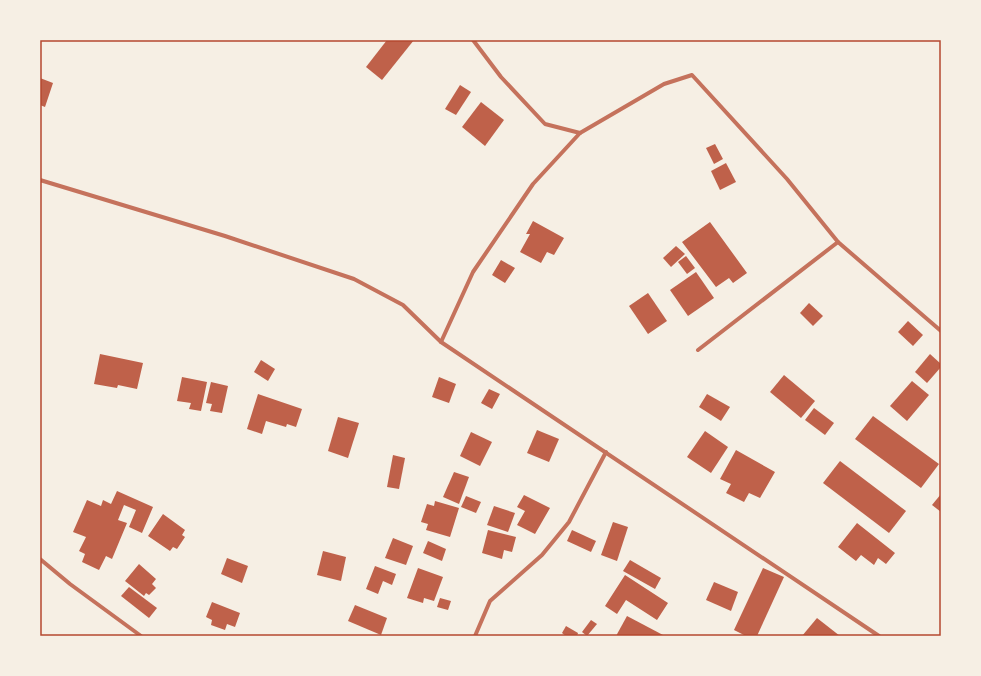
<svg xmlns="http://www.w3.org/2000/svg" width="981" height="676" font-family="Signika,sans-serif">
<rect width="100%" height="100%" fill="#f6efe4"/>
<!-- building -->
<g fill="#bf614a">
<path d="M 387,40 L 414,40 L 382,80 L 366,67 Z"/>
<path d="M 40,78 L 53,83 L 45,107 L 40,105 Z"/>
<path d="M 460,85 L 471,92 L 456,115 L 445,109 Z"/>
<path d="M 481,102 L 504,120 L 485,146 L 462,127 Z"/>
<path d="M 715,144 L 723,159 L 714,164 L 706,148 Z"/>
<path d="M 726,163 L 736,182 L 720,190 L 711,171 Z"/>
<path d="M 533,221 L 564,238 L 554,255 L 547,252 L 541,263 L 520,252 L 530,234 L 526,234 Z"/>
<path d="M 710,222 L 747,273 L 733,283 L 729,278 L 716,287 L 682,242 Z"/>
<path d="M 676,246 L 685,254 L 671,267 L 663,258 Z"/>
<path d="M 686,256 L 695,268 L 687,274 L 678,262 Z"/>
<path d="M 501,260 L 515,268 L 505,283 L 492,275 Z"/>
<path d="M 696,272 L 714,298 L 688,316 L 670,290 Z"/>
<path d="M 648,293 L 667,321 L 648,334 L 629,306 Z"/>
<path d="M 809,303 L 823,316 L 813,326 L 800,313 Z"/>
<path d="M 908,321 L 923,335 L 913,346 L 898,332 Z"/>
<path d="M 100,354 L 143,363 L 137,389 L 118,385 L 117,388 L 94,384 Z"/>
<path d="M 930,354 L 941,364 L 941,367 L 927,383 L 915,372 Z"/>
<path d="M 261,360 L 275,369 L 268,381 L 254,372 Z"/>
<path d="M 784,375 L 815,401 L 801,418 L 770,392 Z"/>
<path d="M 182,377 L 207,382 L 201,411 L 189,409 L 191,403 L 177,401 Z"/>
<path d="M 439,377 L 456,384 L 449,403 L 432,397 Z"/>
<path d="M 912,381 L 929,395 L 907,421 L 890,406 Z"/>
<path d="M 211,382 L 228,386 L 222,413 L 210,411 L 212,404 L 206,403 Z"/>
<path d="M 489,389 L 500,394 L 492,409 L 481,403 Z"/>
<path d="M 258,394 L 302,409 L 296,427 L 287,424 L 286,427 L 266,421 L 262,434 L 247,429 Z"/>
<path d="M 707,394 L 730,407 L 721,421 L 699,407 Z"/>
<path d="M 814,408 L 834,423 L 825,435 L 805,420 Z"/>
<path d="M 873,416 L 939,464 L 921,488 L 855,439 Z"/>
<path d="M 338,417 L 359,423 L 348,458 L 328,451 Z"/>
<path d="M 537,430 L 559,439 L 549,462 L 527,453 Z"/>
<path d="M 705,431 L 728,447 L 711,473 L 687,457 Z"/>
<path d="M 471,432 L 492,442 L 480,466 L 460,456 Z"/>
<path d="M 736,450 L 775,472 L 760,498 L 749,493 L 744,502 L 726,493 L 731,484 L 720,479 Z"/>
<path d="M 393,455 L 405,458 L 399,489 L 387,487 Z"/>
<path d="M 840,461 L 906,511 L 889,533 L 823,483 Z"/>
<path d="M 454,472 L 469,477 L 459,504 L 443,497 Z"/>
<path d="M 117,491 L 153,507 L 142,533 L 129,527 L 136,510 L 124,505 L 118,520 L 127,523 L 112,559 L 106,556 L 99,570 L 82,562 L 85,554 L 79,551 L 86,537 L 73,532 L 87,500 L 101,506 L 103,500 L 111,504 Z"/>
<path d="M 941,494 L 941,512 L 932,505 Z"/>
<path d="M 524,495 L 550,508 L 535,534 L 517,525 L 525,511 L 517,507 Z"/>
<path d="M 466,496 L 481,502 L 476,513 L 461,507 Z"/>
<path d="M 435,501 L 459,508 L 450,537 L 426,530 L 428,524 L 421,522 L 427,504 L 434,506 Z"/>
<path d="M 494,506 L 515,513 L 508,532 L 487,525 Z"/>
<path d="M 163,514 L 185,530 L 182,535 L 185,537 L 177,549 L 173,547 L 170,551 L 148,536 Z"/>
<path d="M 613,522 L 628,527 L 617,561 L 601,555 Z"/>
<path d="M 857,523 L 895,553 L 886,564 L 878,558 L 874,565 L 861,555 L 856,561 L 838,547 Z"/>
<path d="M 488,530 L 516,537 L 512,552 L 504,550 L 502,559 L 482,553 Z"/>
<path d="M 572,530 L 596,541 L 591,552 L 567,541 Z"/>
<path d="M 393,538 L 413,546 L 406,565 L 385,558 Z"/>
<path d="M 428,541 L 446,549 L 442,561 L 423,553 Z"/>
<path d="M 323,551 L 346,557 L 341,581 L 317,575 Z"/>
<path d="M 227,558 L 248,566 L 242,583 L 221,574 Z"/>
<path d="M 630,560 L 661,578 L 655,589 L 623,571 Z"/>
<path d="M 139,564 L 156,579 L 152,584 L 156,588 L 149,595 L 146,593 L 144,596 L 125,581 Z"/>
<path d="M 375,566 L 396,574 L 392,585 L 383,581 L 378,594 L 366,589 Z"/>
<path d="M 418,568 L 443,577 L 434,601 L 424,598 L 423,603 L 407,598 Z"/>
<path d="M 763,568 L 784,577 L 757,636 L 746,636 L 734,630 Z"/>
<path d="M 625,575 L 668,603 L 657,620 L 626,600 L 617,614 L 605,606 Z"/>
<path d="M 714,582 L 738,592 L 731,611 L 706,600 Z"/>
<path d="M 129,587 L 157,608 L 149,618 L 121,596 Z"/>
<path d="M 440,598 L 451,601 L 448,610 L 437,607 Z"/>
<path d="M 212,602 L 240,613 L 235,627 L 227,624 L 225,630 L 211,625 L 212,620 L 206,617 Z"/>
<path d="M 355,605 L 387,618 L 381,635 L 348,621 Z"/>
<path d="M 627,616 L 663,635 L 662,636 L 616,636 Z"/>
<path d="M 817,618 L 840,636 L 802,636 Z"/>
<path d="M 591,620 L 597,624 L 587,636 L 582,632 Z"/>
<path d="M 566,626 L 578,633 L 577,636 L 566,636 L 562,633 Z"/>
</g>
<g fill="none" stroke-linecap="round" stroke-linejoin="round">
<!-- minor -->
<g stroke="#c5725c" stroke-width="4">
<path d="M 473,40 L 501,77 L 545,124 L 580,133"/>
<path d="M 40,180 L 225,236 L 354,279 L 403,305 L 441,342 L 879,636"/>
<path d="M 441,342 L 473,272 L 533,184 L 580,133 L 664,84 L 692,75 L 787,179 L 838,242 L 941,331"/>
<path d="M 698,350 L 838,242"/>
<path d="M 40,559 L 70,584 L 141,636"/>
<path d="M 475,636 L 490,601 L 542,555 L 569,522 L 606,452"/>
</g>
</g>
<!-- border -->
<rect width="981" height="676" fill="none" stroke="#f6efe4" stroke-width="82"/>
<rect x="41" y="41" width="899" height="594" fill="none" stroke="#b5482f" stroke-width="1.5"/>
</svg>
